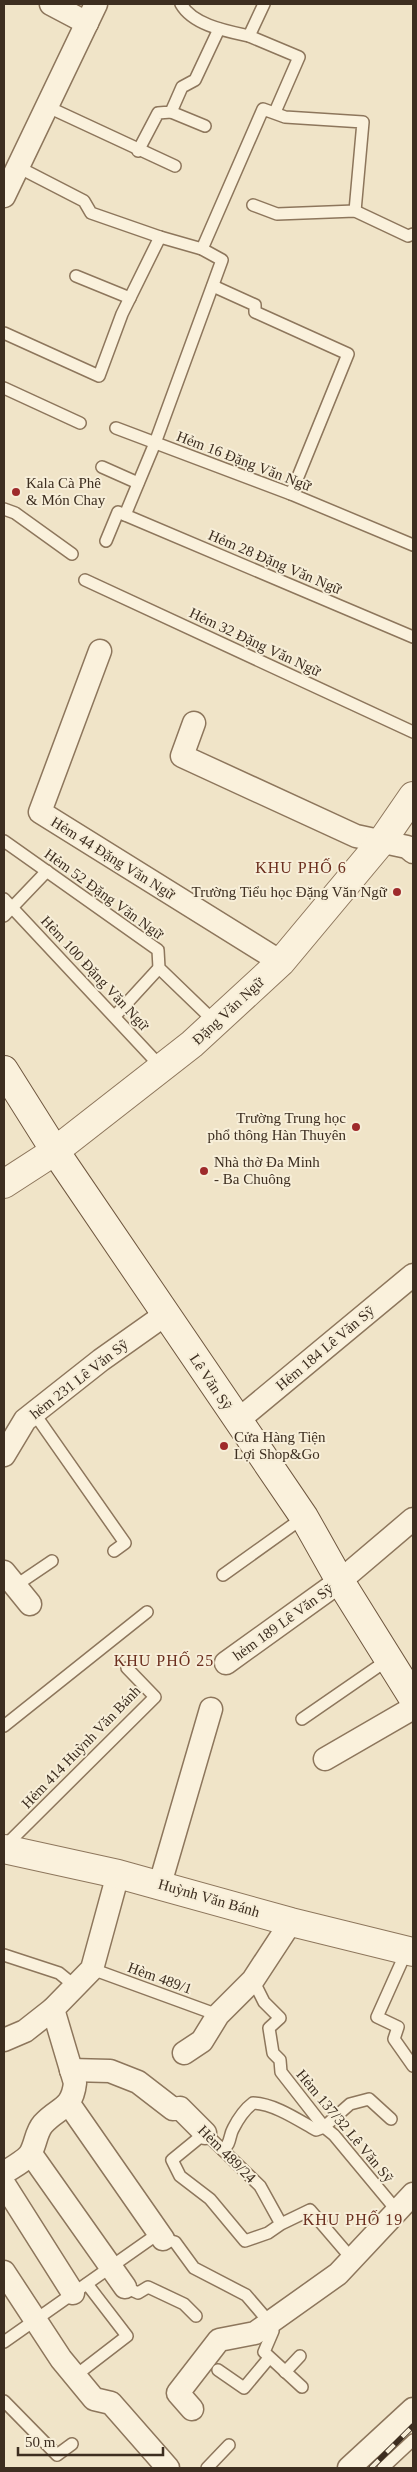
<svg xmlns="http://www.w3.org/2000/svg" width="417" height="2472" font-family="Georgia,serif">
<rect width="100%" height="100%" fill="#f0e4c8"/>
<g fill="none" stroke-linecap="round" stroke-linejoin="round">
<!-- service casing -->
<g stroke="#8d765c" stroke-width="14">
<g id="service">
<path d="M 181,4 C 193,25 226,31 249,36"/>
<path d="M 264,4 L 249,36 L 299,57 L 275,112"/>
<path d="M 48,107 L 175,166"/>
<path d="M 171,112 L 205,126"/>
<path d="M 138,151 L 158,113 L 171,112 L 182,87 L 195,80 L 219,29"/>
<path d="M 18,167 L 84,201 L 91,213 L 160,237 L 202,249 L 222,260 L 155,443 L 125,515 L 413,637"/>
<path d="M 253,205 L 277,214 L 355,211 L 408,236 L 413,234"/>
<path d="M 202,249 L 263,109 L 285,117 L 363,122 L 355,211"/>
<path d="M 76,276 L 130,298"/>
<path d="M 213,286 L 255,305 L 255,312 L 348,354 L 291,494"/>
<path d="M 4,333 L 99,376 L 122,314 L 160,237"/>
<path d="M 4,388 L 80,423"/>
<path d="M 116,428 L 291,494 L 413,545"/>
<path d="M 102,467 L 138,483"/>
<path d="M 4,509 L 15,513 L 72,554"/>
<path d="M 106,541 L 118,512 L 125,515"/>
<path d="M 85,580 L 413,732"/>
<path d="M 4,841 L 158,950 L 159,968 L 216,1023"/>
<path d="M 4,899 L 162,1068"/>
<path d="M 4,916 L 47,871"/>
<path d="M 115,1016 L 159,968"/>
<path d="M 34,1413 L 125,1543 L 114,1551"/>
<path d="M 223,1575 L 304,1517"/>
<path d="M 15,1586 L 52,1561"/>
<path d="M 302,1719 L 389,1659"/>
<path d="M 4,1726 L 147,1612"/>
<path d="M 4,1847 L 155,1697 L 127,1668"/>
<path d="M 407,1950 L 377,2017 L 398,2027 L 394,2039 L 413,2066"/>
<path d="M 4,1955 L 59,1973 L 75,1986"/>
<path d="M 92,1969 L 218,2015"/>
<path d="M 253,1980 L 264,2002 L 280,2018 L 269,2028 L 273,2053 L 280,2060 L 281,2072 L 324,2127 L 334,2135 L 398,2212"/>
<path d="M 223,2150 C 231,2144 229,2136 233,2129 C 238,2119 245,2109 253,2103 C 275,2104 298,2120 316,2130 L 324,2127 L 350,2104 L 369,2099 L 391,2119"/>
<path d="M 281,2224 L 268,2233 L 245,2241 L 210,2199 L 180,2176 L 172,2160 L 205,2133 L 260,2186 L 281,2224 L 310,2210 L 352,2259"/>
<path d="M 163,2239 L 175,2242 L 194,2268 L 246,2295 L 270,2323 L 273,2331 L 264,2352 L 302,2387"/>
<path d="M 125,2287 L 138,2293 L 148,2287 L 184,2304 L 196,2316"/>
<path d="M 4,2342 L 159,2233"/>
<path d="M 218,2370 L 244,2388 L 269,2358"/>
<path d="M 285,2372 L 300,2356"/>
<path d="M 75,2376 L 127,2336 L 87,2284"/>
<path d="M 4,2401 L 57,2455 L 72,2444"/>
<path d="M 207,2468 L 229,2445"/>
<path d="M 383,2468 L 413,2440"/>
</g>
</g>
<!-- minor casing -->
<g stroke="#8d765c" stroke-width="25">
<g id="minor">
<path d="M 51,4 L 87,23"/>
<path d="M 4,196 L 96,4"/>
<path d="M 100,651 L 40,812 L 281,962"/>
<path d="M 194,723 L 182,756 L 356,836 L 407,847 L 413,852"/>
<path d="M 237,1421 L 413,1275"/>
<path d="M 4,1455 L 25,1420 L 101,1360 L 166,1314"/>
<path d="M 4,1572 L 30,1604"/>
<path d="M 226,1663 L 340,1581 L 413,1519"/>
<path d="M 325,1759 L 413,1708"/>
<path d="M 160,1884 L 211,1709"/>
<path d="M 4,2040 L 25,2031 L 53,2009 L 92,1969 L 118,1874"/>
<path d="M 184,2053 L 202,2041 L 218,2015 L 253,1980 L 291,1922"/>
<path d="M 71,2070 L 110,2071 L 138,2082 L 173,2109 L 180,2108 L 205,2133"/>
<path d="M 69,2104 L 163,2239"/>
<path d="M 31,2154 L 125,2287"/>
<path d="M 4,2173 C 11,2168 27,2160 31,2152 C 36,2143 36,2132 43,2124 C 58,2107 72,2110 75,2083 L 53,2009"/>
<path d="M 4,2184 L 73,2293"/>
<path d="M 4,2272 L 61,2359 L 94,2399 L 111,2403 L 168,2468"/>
<path d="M 192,2409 L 178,2393 L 219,2340 L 255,2333 L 338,2274 L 413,2194"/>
<path d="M 349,2468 L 413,2409"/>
</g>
</g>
<!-- tertiary casing -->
<g stroke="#8d765c" stroke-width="30">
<g id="tertiary">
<path d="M 4,1184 L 55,1151 L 192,1044 L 281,962 L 382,841 L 413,796"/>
<path d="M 4,1849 L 118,1874 L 291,1922 L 413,1952"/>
</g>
</g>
<!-- secondary casing -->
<g stroke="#6f573f" stroke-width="30">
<path id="secondary" d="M 4,1070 L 55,1151 L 304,1517 L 340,1581 L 413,1698"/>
</g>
<!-- service -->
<use href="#service" stroke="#faf1dc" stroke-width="11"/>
<!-- minor -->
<use href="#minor" stroke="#faf1dc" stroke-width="22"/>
<!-- tertiary -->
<use href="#tertiary" stroke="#faf1dc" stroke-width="28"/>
<!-- secondary -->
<use href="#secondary" stroke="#faf1dc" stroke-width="28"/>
<!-- rail casing -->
<g stroke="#3d2e20" stroke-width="5.5">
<path id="rail" d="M 371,2468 L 413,2426"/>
</g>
<!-- rail -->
<use href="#rail" stroke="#f7eed8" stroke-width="4" stroke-dasharray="11" stroke-linecap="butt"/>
</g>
<!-- markers -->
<g fill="#9e2a2b" stroke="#f7eed8" stroke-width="2">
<circle cx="16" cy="492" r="5"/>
<circle cx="397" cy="892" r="5"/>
<circle cx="356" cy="1127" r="5"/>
<circle cx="204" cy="1171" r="5"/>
<circle cx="224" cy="1446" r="5"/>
</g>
<g text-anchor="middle" stroke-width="4" stroke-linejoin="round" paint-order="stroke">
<!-- street labels -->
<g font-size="15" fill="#3d2e20" stroke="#f7eed8">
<text transform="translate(244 461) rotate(21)" y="5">Hẻm 16 Đặng Văn Ngữ</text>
<text transform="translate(275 562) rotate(23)" y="5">Hẻm 28 Đặng Văn Ngữ</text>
<text transform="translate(255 642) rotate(25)" y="5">Hẻm 32 Đặng Văn Ngữ</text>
<text transform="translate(113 858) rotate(32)" y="5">Hẻm 44 Đặng Văn Ngữ</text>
<text transform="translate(104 894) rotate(36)" y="5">Hẻm 52 Đặng Văn Ngữ</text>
<text transform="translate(95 973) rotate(47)" y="5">Hẻm 100 Đặng Văn Ngữ</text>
<text transform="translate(228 1011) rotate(-43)" y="5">Đặng Văn Ngữ</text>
<text transform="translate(325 1348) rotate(-40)" y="5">Hẻm 184 Lê Văn Sỹ</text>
<text transform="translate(79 1379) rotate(-38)" y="5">hẻm 231 Lê Văn Sỹ</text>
<text transform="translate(211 1382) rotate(56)" y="5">Lê Văn Sỹ</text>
<text transform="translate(283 1622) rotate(-36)" y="5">hẻm 189 Lê Văn Sỹ</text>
<text transform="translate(81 1747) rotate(-46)" y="5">Hẻm 414 Huỳnh Văn Bánh</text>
<text transform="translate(209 1898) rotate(16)" y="5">Huỳnh Văn Bánh</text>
<text transform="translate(160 1978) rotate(20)" y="5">Hèm 489/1</text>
<text transform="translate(345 2126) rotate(50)" y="5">Hẻm 137/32 Lê Văn Sỹ</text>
<text transform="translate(227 2154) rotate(45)" y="5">Hẻm 489/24</text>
</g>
<!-- poi labels -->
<g font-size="15" fill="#3d2e20" stroke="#f7eed8" text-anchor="start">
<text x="26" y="488">Kala Cà Phê<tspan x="26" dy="17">&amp; Món Chay</tspan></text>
<text x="387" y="897" text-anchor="end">Trường Tiểu học Đặng Văn Ngữ</text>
<text x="346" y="1123" text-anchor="end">Trường Trung học<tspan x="346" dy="17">phổ thông Hàn Thuyên</tspan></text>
<text x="214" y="1167">Nhà thờ Đa Minh<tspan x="214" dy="17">- Ba Chuông</tspan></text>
<text x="234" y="1442">Cửa Hàng Tiện<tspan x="234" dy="17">Lợi Shop&amp;Go</tspan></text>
</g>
<!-- neighbourhood labels -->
<g font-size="16" letter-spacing="1" fill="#6b2e1e" stroke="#f7eed8">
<text x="301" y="873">KHU PHỐ 6</text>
<text x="164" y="1666">KHU PHỐ 25</text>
<text x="353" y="2225">KHU PHỐ 19</text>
</g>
</g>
<!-- border -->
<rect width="417" height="2472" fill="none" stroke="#3d2e20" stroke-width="10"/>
<!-- scale -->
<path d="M18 2447v8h145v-8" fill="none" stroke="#3d2e20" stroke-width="2.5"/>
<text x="25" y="2447" font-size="15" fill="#3d2e20" stroke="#f7eed8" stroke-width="4" paint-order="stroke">50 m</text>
</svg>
